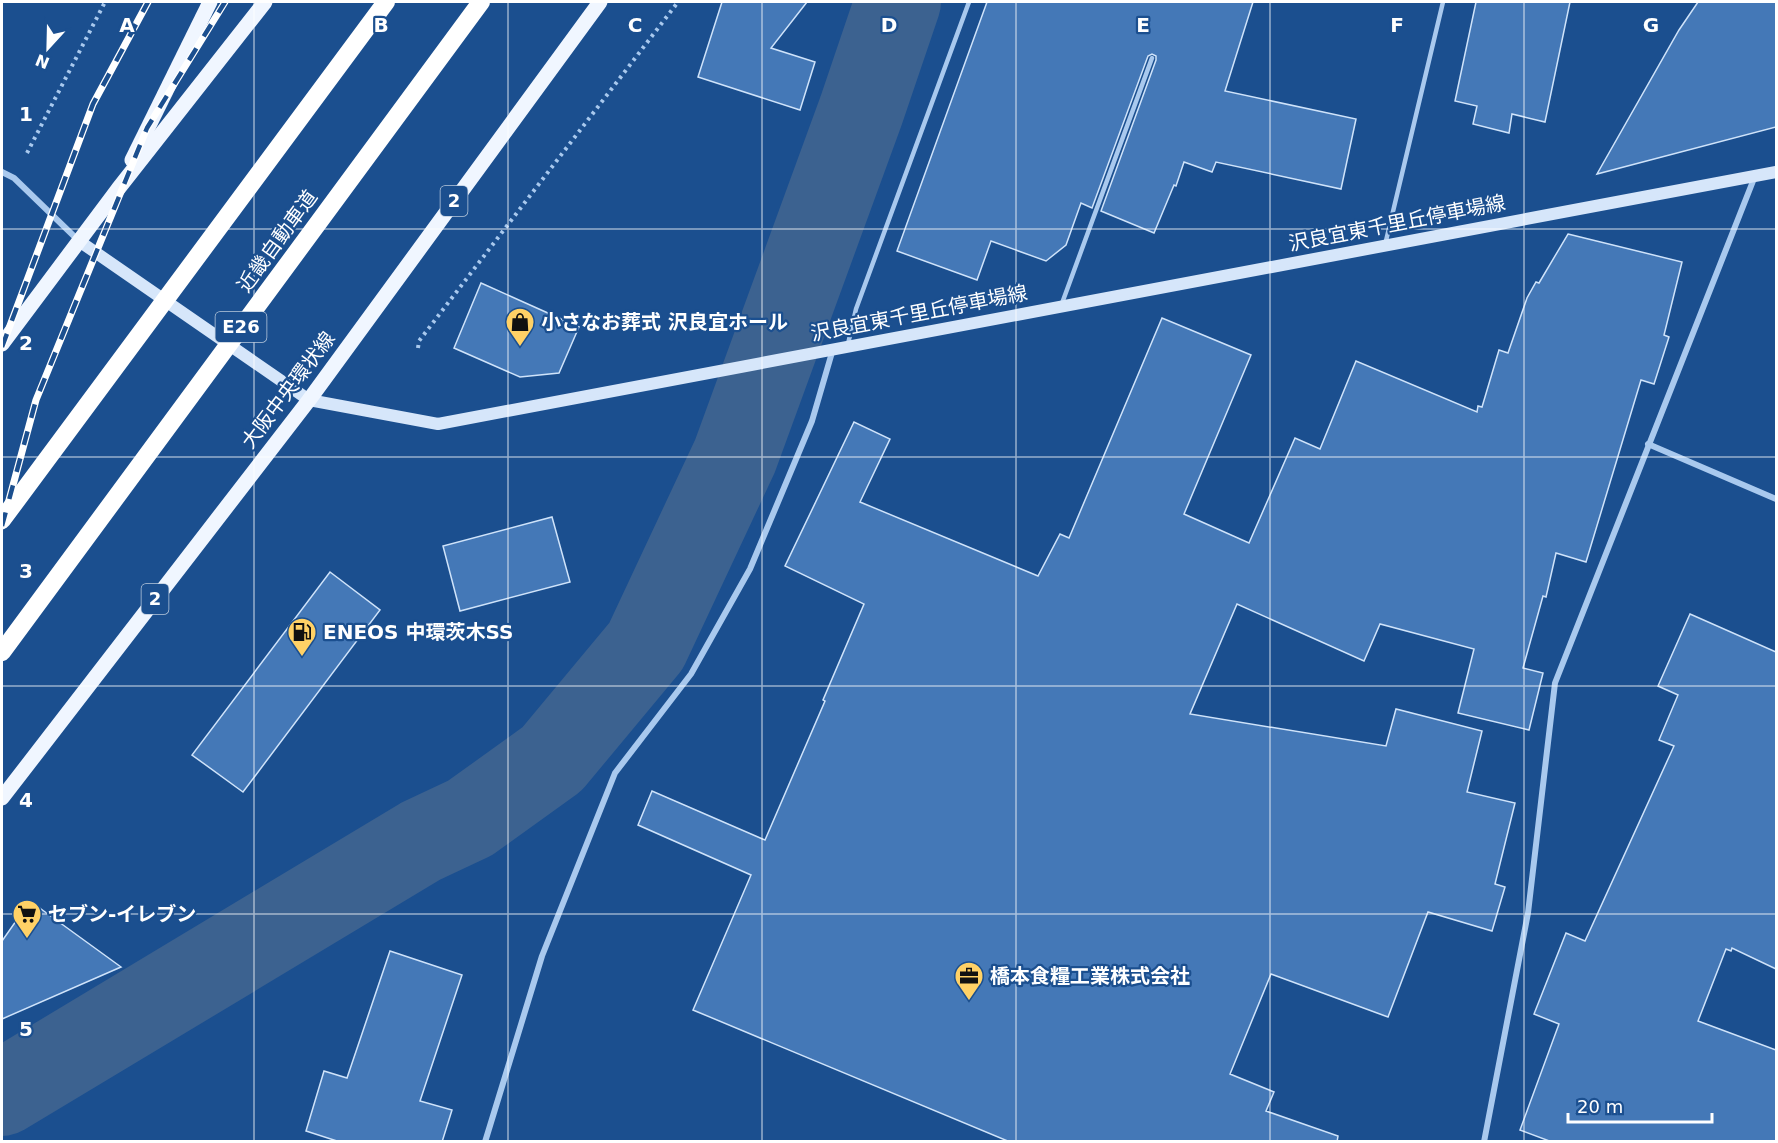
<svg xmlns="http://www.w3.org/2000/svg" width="1778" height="1143" font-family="'DejaVu Sans','Noto Sans JP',sans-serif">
<rect width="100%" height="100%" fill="#1b4f8f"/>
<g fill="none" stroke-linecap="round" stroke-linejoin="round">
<!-- river -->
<path stroke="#3c6290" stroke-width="86" d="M 2,1093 L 421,841 L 470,818 L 552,759 L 646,646 L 735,456 L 861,111 L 898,2"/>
</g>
<!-- building -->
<g fill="#4478b7" stroke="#cfe3fa" stroke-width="1.5">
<path d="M 722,2 L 807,2 L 771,48 L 815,62 L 800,110 L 698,77 Z"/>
<path d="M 987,2 L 1253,2 L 1225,91 L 1356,119 L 1341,189 L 1216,162 L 1212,172 L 1184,162 L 1176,186 L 1174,185 L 1154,233 L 1101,211 L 1156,60 L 1156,56 L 1152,54 L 1148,56 L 1092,208 L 1081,203 L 1066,245 L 1046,261 L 991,241 L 977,280 L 897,251 Z"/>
<path d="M 1476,2 L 1570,2 L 1545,122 L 1512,114 L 1509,133 L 1473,124 L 1477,106 L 1455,101 Z"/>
<path d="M 1698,2 L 1776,2 L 1776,127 L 1597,174 L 1679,30 Z"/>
<path d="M 1568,234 L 1682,262 L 1664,335 L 1669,337 L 1654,384 L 1641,380 L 1586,562 L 1556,553 L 1546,597 L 1543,596 L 1523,668 L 1543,673 L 1529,730 L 1458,713 L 1474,649 L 1380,624 L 1364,661 L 1237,604 L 1190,714 L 1386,746 L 1396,709 L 1482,731 L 1467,792 L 1515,803 L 1495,884 L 1505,887 L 1492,931 L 1428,912 L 1388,1017 L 1271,974 L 1230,1074 L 1274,1092 L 1266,1111 L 1338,1136 L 1337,1142 L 1010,1142 L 693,1010 L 751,875 L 638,825 L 652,791 L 765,840 L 825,701 L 823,700 L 864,604 L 785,566 L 854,422 L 890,439 L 860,502 L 1038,576 L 1060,534 L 1069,538 L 1162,318 L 1251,355 L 1184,514 L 1249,543 L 1295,438 L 1320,449 L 1356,361 L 1477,412 L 1478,406 L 1482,407 L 1499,350 L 1508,353 L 1527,298 L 1536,282 L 1539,283 Z"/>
<path d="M 481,283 L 579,327 L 559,373 L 520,377 L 454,348 Z"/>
<path d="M 552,517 L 570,582 L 460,611 L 443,546 Z"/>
<path d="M 330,572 L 380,610 L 243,792 L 192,755 Z"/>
<path d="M 1690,614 L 1776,652 L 1776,969 L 1732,948 L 1731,951 L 1726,949 L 1698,1021 L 1776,1050 L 1776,1142 L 1552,1142 L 1520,1130 L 1559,1024 L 1534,1014 L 1566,933 L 1585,941 L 1674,746 L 1659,740 L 1678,695 L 1658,686 Z"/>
<path d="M 30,901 L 121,967 L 2,1019 L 2,941 Z"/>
<path d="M 390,951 L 462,975 L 420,1101 L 452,1110 L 442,1142 L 340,1142 L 306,1131 L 324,1071 L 347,1078 Z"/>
</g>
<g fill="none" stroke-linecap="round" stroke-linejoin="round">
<!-- path -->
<g stroke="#a9c9ee" stroke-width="4" stroke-dasharray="3 4.5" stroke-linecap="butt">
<path d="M 27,153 L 105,2"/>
<path d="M 418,348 L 419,341 L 678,2"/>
</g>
<!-- lane -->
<g stroke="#a9c9ee" stroke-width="4.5">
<path d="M 1385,245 L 1443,2"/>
<path d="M 1061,306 L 1152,58"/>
<path d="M 848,344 L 856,309 L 969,2"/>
</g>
<!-- street -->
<g stroke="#a9c9ee" stroke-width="6">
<path d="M 2,172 L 14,178 L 79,241"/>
<path d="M 1648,444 L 1776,499"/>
<path d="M 485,1142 L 542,956 L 615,773 L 691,674 L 750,569 L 812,421 L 833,349"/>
<path d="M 1484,1142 L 1528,913 L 1555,683 L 1755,176"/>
</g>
<!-- secondary -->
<path stroke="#d6e6fa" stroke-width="12" d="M 79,241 L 309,400 L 438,424 L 1776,172"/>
<!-- primary -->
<g stroke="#f0f6ff" stroke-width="15">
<path d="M 132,160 L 210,2"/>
<path d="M 2,344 L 118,189 L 265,2"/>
<path d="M 2,798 L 309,400 L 600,2"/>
</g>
<!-- highway -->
<g stroke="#fff" stroke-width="18">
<path d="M 2,520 L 386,2"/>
<path d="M 2,652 L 481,2"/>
</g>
<!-- rail casing -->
<g stroke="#fff" stroke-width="7">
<g id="rail">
<path d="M 2,347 L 93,104 L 148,2"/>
<path d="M 2,526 L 36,400 L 147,128 L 225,2"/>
</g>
</g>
<!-- rail -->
<use href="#rail" stroke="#1b4f8f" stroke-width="4.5" stroke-dasharray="14" stroke-linecap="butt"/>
</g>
<!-- grid -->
<path fill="none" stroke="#fff" stroke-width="1.5" stroke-opacity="0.55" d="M 254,2 L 254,1142M 508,2 L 508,1142M 762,2 L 762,1142M 1016,2 L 1016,1142M 1270,2 L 1270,1142M 1524,2 L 1524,1142M 2,229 L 1776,229M 2,457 L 1776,457M 2,686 L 1776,686M 2,914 L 1776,914"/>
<!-- icons -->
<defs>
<g id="shop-pin" transform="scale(1.5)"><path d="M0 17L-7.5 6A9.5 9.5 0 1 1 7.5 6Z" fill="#ffd166" stroke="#1b4f8f"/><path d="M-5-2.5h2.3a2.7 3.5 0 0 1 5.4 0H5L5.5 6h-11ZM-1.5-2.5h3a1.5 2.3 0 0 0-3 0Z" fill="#111"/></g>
<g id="fuel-pin" transform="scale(1.5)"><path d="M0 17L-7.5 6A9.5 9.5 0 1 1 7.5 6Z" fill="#ffd166" stroke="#1b4f8f"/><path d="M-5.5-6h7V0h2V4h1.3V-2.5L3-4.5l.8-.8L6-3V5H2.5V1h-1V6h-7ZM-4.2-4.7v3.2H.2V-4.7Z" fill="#111"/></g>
<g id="supermarket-pin" transform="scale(1.5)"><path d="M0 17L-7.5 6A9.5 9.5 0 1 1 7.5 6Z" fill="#ffd166" stroke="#1b4f8f"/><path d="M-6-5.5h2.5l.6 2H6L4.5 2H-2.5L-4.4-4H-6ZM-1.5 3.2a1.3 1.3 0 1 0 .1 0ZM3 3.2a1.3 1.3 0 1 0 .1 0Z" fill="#111"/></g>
<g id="office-pin" transform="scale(1.5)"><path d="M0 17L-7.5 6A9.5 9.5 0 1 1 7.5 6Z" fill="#ffd166" stroke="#1b4f8f"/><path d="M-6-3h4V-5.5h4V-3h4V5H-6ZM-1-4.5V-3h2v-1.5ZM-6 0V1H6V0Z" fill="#111"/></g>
</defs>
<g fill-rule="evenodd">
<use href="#shop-pin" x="520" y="322"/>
<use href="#fuel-pin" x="302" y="632"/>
<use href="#supermarket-pin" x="27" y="914"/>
<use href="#office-pin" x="969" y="976"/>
</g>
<g text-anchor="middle" stroke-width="4.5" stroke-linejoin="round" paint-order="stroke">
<!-- shield labels -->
<g fill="#1b4f8f" stroke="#bbcadd" stroke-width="1.5">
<rect x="440.5" y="186" width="27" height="30" rx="4.5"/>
<rect x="215.5" y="312" width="51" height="30" rx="4.5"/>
<rect x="141.5" y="584" width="27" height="30" rx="4.5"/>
</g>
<g font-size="18" font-weight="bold" fill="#fff">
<text x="454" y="207">2</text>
<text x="241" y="333">E26</text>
<text x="155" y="605">2</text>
</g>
<!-- street labels -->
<g font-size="20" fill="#fff" stroke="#1b4f8f">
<text transform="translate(1397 223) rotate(-11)" y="7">沢良宜東千里丘停車場線</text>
<text transform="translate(277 241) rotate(-54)" y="7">近畿自動車道</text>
<text transform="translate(919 313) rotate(-11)" y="7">沢良宜東千里丘停車場線</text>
<text transform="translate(288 390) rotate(-53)" y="7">大阪中央環状線</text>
</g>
<!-- poi labels -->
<g font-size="20" font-weight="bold" fill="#fff" stroke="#1b4f8f" text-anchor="start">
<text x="541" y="329">小さなお葬式 沢良宜ホール</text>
<text x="323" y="639">ENEOS 中環茨木SS</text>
<text x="48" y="921">セブン-イレブン</text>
<text x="990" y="983">橋本食糧工業株式会社</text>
</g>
</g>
<g font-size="20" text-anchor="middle" font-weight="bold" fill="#fff" stroke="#1b4f8f" stroke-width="4.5" stroke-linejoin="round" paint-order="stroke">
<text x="127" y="32">A</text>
<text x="381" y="32">B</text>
<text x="635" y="32">C</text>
<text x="889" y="32">D</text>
<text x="1143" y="32">E</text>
<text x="1397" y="32">F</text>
<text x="1651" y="32">G</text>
<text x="26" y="121">1</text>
<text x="26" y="350">2</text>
<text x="26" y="578">3</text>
<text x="26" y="807">4</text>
<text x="26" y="1036">5</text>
</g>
<!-- border -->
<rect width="1778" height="1143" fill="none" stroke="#ffffff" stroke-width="6"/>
<!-- north arrow -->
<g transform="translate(48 48) rotate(202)" stroke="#1b4f8f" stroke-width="4.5" paint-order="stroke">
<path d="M0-4.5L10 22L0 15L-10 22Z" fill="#ffffff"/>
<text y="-9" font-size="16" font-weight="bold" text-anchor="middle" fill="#ffffff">N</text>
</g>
<!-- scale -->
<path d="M1568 1113v9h144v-9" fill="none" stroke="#ffffff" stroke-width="3"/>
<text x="1577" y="1113" font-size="18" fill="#ffffff" stroke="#1b4f8f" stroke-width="4.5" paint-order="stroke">20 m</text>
</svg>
